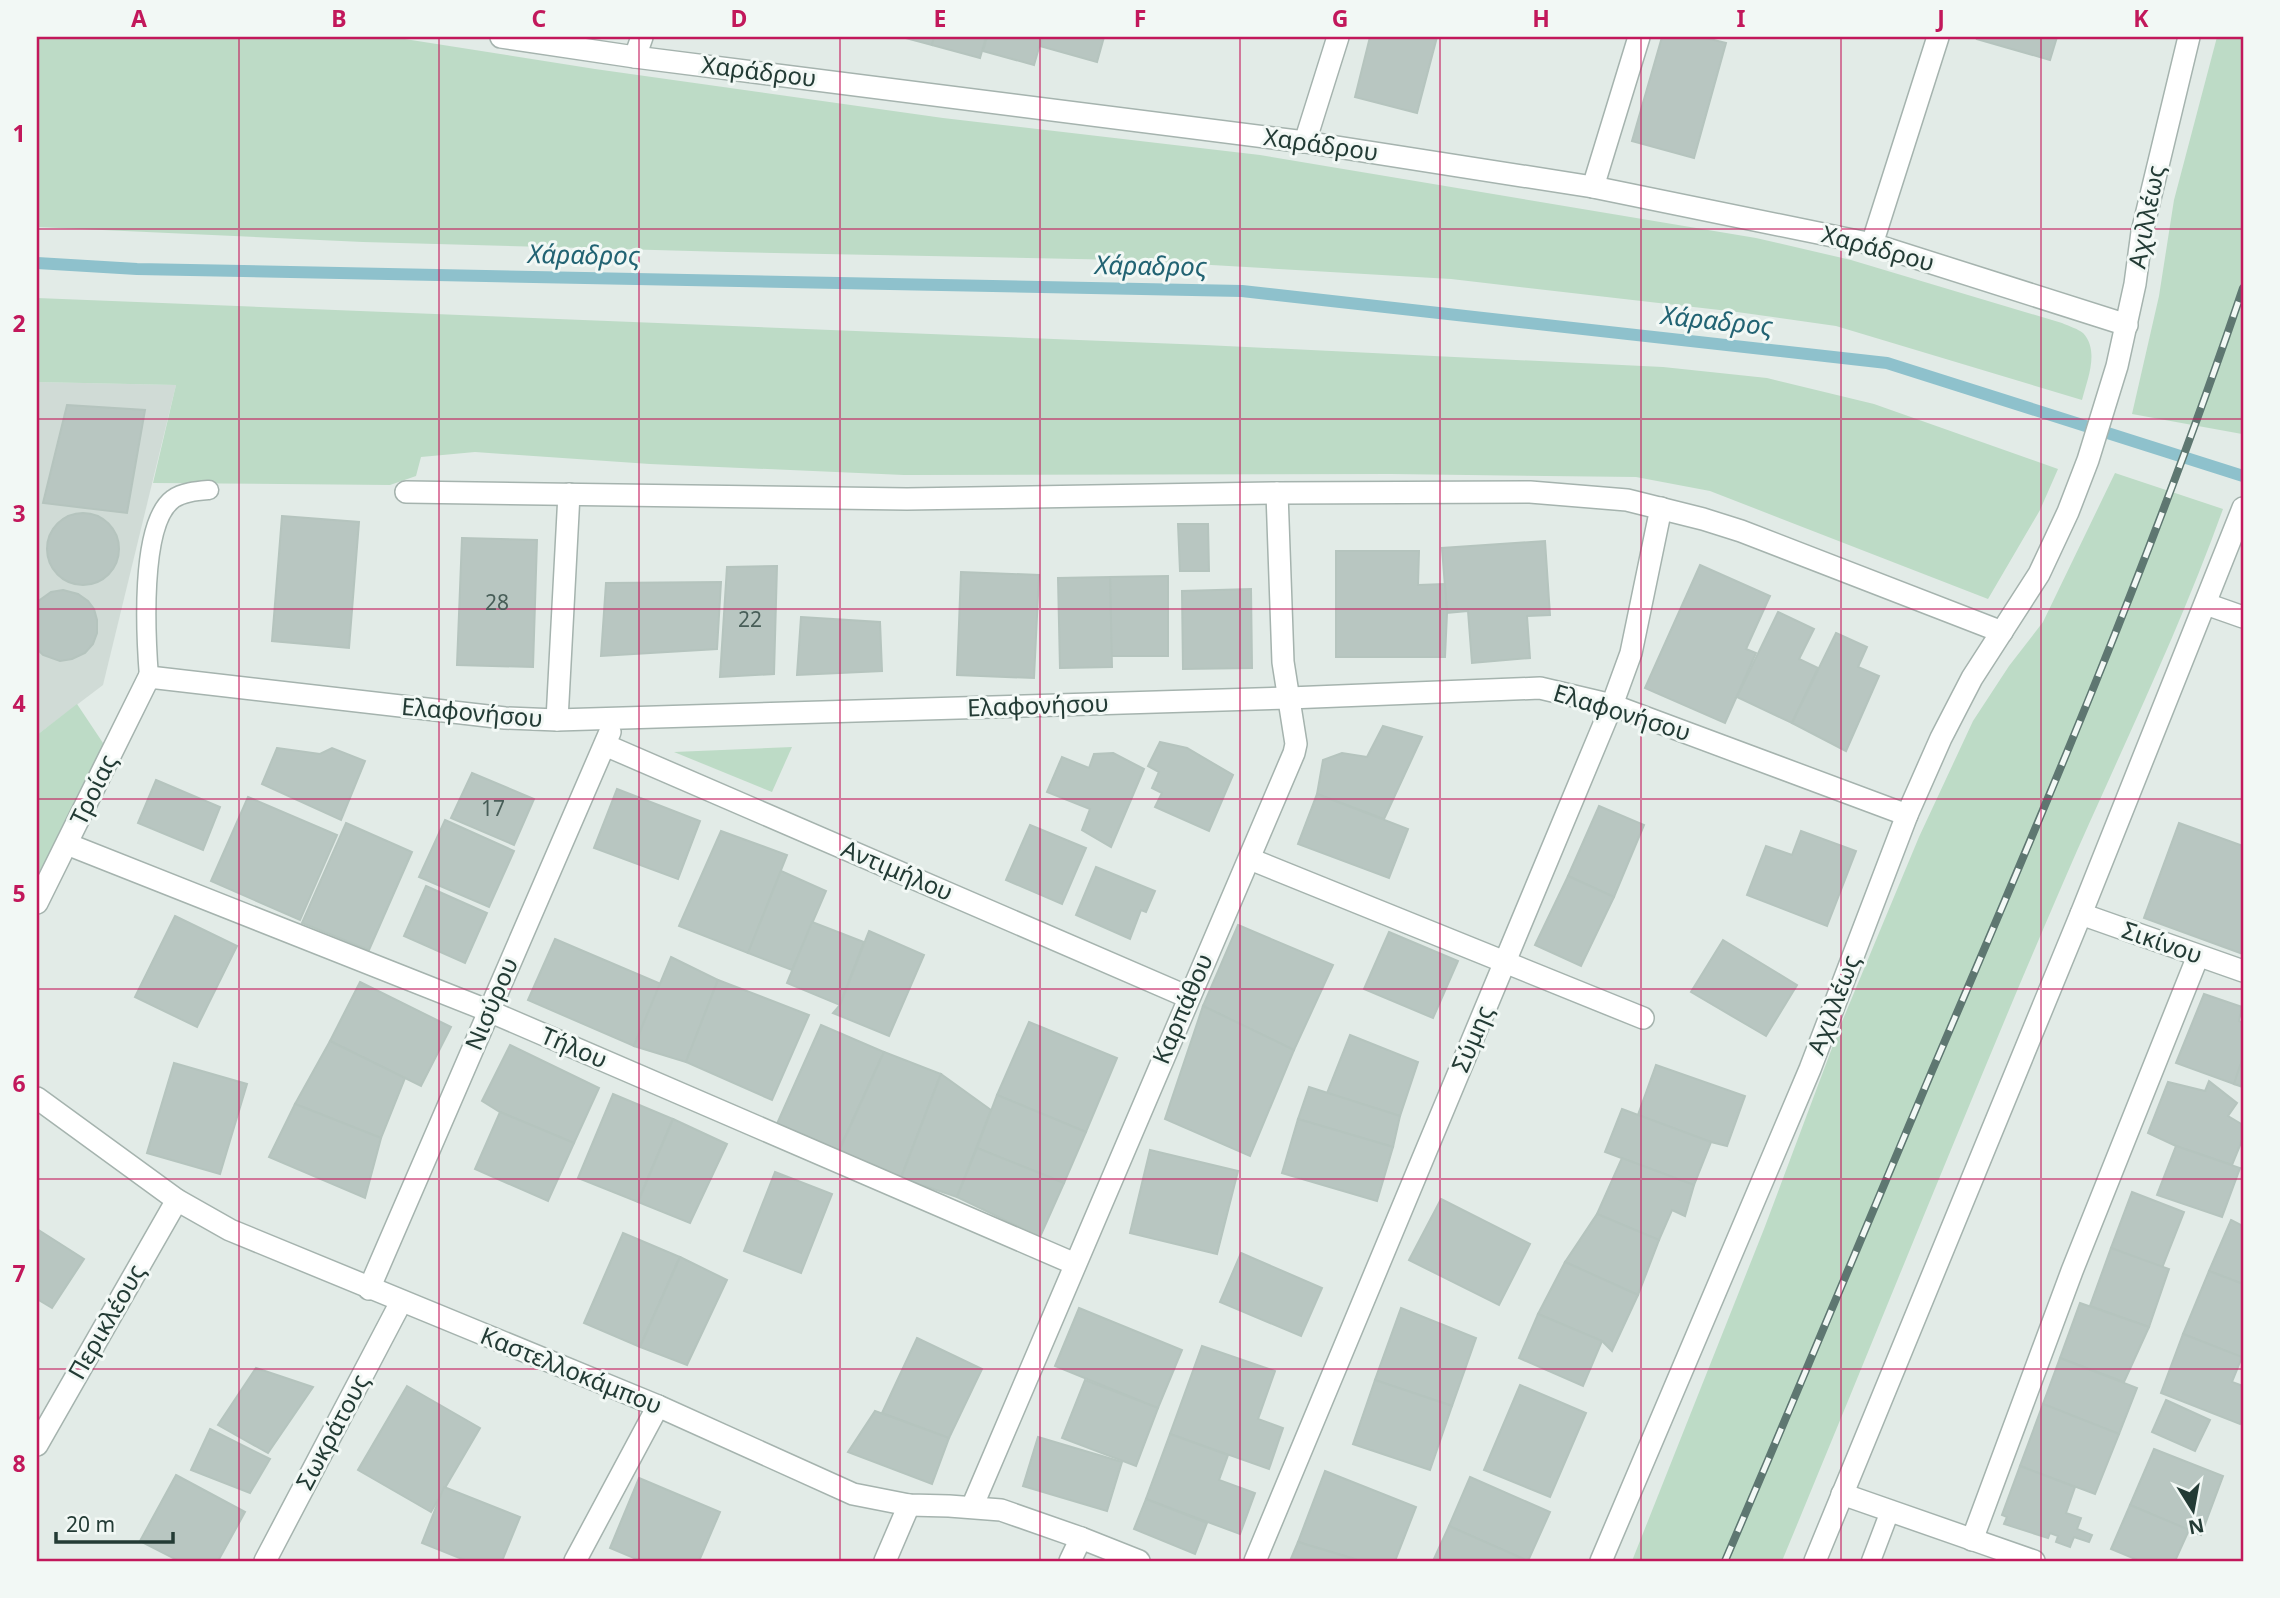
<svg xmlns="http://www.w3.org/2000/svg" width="2280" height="1598" font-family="'Noto Sans',sans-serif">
<rect width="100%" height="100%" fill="#e2ebe7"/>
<!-- built -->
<path fill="#d0dbd6" d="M 37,382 L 176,385 L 103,685 L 37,735 Z"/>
<!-- green -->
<g fill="#bddbc6">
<path d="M 37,37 L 392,37 L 595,69 L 943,118 L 1260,155 L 1756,238 L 1851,260 L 2062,323 C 2069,326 2078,329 2083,333 C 2100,351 2087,380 2082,400 L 1836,326 L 1737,312 L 1451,279 L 1125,260 L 728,252 L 363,242 L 37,227 Z"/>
<path d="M 2217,37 L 2243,37 L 2242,434 L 2132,414 L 2159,296 L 2174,200 Z"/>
<path d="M 37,298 L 1205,345 L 1663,367 L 1767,378 L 1874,404 L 2058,469 L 2040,510 L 1988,599 L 1710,491 L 1636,477 L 1391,474 L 904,475 L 650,464 L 475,452 L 421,457 L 416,476 L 390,485 L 153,483 L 176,385 L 37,382 Z"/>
<path d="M 2115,473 L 2223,509 C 2177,637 2117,758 2063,883 C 1966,1108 1876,1335 1782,1561 L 1632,1561 L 1764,1229 L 1841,1024 L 1919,837 L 1973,721 L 2009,666 L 2043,622 Z"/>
<path d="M 77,704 L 107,749 L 37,883 L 37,735 Z"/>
<path d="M 792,747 L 772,792 L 674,752 Z"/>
</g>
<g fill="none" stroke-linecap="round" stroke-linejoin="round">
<!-- stream -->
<path stroke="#8ec1cc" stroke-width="12" d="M 37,263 L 137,269 L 1242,291 L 1887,363 L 2243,476"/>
</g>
<!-- building -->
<g fill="#b8c6c1" stroke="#b5c4be" stroke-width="2">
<path d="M 902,37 L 934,37 L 932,45 Z"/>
<path d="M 934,37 L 986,37 L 980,58 L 932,45 Z"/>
<path d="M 987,37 L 1042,37 L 1034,65 L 983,51 Z"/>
<path d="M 1042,37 L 1104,37 L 1097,62 L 1040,46 Z"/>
<path d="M 1370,37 L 1437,37 L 1417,113 L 1355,97 Z"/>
<path d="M 1662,37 L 1702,37 L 1726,43 L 1694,158 L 1632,141 Z"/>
<path d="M 1978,37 L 2057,37 L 2050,60 L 1977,39 Z"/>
<path d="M 67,405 L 145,410 L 127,513 L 43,503 Z"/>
<circle cx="83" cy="549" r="36"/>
<path d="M 282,516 L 359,522 L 349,648 L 272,641 Z"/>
<path d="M 1178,524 L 1208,524 L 1209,571 L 1180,571 Z"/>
<path d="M 462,538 L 537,540 L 533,667 L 457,665 Z"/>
<path d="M 1545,541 L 1550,615 L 1527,616 L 1530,658 L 1472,663 L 1468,611 L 1447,613 L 1442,548 Z"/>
<path d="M 1336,551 L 1419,551 L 1418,585 L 1445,584 L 1447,613 L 1445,657 L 1336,657 Z"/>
<path d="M 1700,565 L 1770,596 L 1746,649 L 1756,653 L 1725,723 L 1645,688 Z"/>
<path d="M 777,566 L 774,674 L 720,677 L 727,567 Z"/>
<path d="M 961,572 L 1039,575 L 1034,678 L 957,675 Z"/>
<path d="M 1168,576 L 1168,656 L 1111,656 L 1110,577 Z"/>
<path d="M 1110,577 L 1112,667 L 1060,668 L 1058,578 Z"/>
<path d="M 721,582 L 717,649 L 601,656 L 606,583 Z"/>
<path d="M 1251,589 L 1252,668 L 1183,669 L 1182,591 Z"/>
<path d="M 63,590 L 78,594 L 88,601 L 94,609 L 97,620 L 97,633 L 93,644 L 85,653 L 72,659 L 60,661 L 43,655 L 37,649 L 37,602 L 51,592 Z"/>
<path d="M 1778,612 L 1814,629 L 1799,659 L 1818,668 L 1792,723 L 1737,697 Z"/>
<path d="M 801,617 L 880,622 L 882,671 L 797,675 Z"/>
<path d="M 1836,633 L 1867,647 L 1858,667 L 1879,676 L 1846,751 L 1792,723 Z"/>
<path d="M 1383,726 L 1422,737 L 1384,819 L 1317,794 L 1323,760 L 1342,753 L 1367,757 Z"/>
<path d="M 1160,742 L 1187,748 L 1233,775 L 1209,831 L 1155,807 L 1162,793 L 1152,788 L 1159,772 L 1148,766 Z"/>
<path d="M 277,748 L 320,754 L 332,748 L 365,761 L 341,820 L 262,784 Z"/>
<path d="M 1113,753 L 1144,769 L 1111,847 L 1082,830 L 1090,809 L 1047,792 L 1062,757 L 1089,768 L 1094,754 Z"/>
<path d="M 472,773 L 534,799 L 514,845 L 451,818 Z"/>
<path d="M 156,780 L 220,807 L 203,850 L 138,823 Z"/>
<path d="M 617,789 L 700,821 L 678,879 L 594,848 Z"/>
<path d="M 1317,794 L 1408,829 L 1389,878 L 1298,844 Z"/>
<path d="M 248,797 L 337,835 L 300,920 L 211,881 Z"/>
<path d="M 1599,806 L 1644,825 L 1614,897 L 1568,876 Z"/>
<path d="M 445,820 L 514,851 L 489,907 L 419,877 Z"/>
<path d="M 346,823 L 412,852 L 369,950 L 302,923 Z"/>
<path d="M 2179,823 L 2243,846 L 2243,954 L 2144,918 Z"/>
<path d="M 1030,825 L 1086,848 L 1062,904 L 1006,880 Z"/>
<path d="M 721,831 L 787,855 L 748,953 L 679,926 Z"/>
<path d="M 1801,831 L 1856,851 L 1827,926 L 1747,895 L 1766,846 L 1792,855 Z"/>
<path d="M 1096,867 L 1155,891 L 1146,912 L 1141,910 L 1130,939 L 1076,915 Z"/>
<path d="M 781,871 L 826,891 L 792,970 L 748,953 Z"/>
<path d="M 1568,876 L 1614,897 L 1581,966 L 1535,945 Z"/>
<path d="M 426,886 L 487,913 L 465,963 L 404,936 Z"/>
<path d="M 175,916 L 237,946 L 197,1027 L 135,997 Z"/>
<path d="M 812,922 L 864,942 L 840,1005 L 787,983 Z"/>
<path d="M 1238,925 L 1333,965 L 1294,1050 L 1203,1006 Z"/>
<path d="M 869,931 L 924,955 L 889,1036 L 833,1013 L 840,1005 Z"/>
<path d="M 1389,932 L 1458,961 L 1433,1018 L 1364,989 Z"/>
<path d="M 555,939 L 661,984 L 634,1046 L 528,1000 Z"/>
<path d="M 1723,940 L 1797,985 L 1766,1036 L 1691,992 Z"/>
<path d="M 671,957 L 718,980 L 686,1062 L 634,1046 Z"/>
<path d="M 718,980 L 809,1015 L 772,1100 L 686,1062 Z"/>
<path d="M 360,982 L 451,1027 L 421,1086 L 330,1041 Z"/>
<path d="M 2204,994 L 2242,1007 L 2239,1021 L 2243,1023 L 2243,1057 L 2234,1084 L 2176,1063 Z"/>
<path d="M 1203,1006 L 1294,1050 L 1250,1156 L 1165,1119 Z"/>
<path d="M 1029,1022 L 1117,1058 L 1086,1132 L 997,1095 Z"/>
<path d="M 821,1025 L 884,1052 L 838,1153 L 776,1126 Z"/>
<path d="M 1350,1035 L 1418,1062 L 1400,1116 L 1327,1093 Z"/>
<path d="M 330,1041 L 405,1078 L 381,1138 L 295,1104 Z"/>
<path d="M 510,1045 L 599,1088 L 574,1143 L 500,1112 L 482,1101 Z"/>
<path d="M 884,1052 L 941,1074 L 901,1178 L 838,1153 Z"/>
<path d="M 2243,1057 L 2243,1087 L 2234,1084 Z"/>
<path d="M 174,1063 L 247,1084 L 220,1174 L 147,1153 Z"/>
<path d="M 1656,1065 L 1745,1096 L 1727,1146 L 1711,1142 L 1638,1115 Z"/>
<path d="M 941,1074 L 991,1110 L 957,1197 L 901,1178 Z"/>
<path d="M 2209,1081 L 2237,1103 L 2228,1116 L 2243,1125 L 2243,1138 L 2232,1165 L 2176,1146 L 2148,1133 L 2168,1082 L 2205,1091 Z"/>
<path d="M 1309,1087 L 1400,1116 L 1393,1147 L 1298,1119 Z"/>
<path d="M 613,1094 L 673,1119 L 638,1202 L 578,1178 Z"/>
<path d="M 997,1095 L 1086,1132 L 1064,1183 L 977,1148 Z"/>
<path d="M 295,1104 L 381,1138 L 365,1198 L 269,1157 Z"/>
<path d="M 1622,1109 L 1711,1142 L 1694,1185 L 1605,1152 Z"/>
<path d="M 500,1112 L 574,1143 L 548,1201 L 475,1169 Z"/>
<path d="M 673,1119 L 727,1144 L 690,1223 L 638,1202 Z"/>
<path d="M 1298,1119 L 1393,1147 L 1377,1201 L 1282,1173 Z"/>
<path d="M 2176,1146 L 2240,1168 L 2222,1217 L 2157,1195 Z"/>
<path d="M 977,1148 L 1064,1183 L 1040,1237 L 957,1197 Z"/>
<path d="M 1150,1150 L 1238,1171 L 1217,1254 L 1130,1233 Z"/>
<path d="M 1622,1158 L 1694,1185 L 1685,1216 L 1672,1210 L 1659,1240 L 1597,1214 Z"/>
<path d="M 775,1172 L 832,1194 L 801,1273 L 744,1251 Z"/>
<path d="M 2132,1192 L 2184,1212 L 2162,1268 L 2111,1248 Z"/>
<path d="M 1441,1199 L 1530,1244 L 1499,1305 L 1409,1260 Z"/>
<path d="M 1597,1214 L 1659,1240 L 1638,1295 L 1565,1262 Z"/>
<path d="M 2231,1220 L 2243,1226 L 2243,1284 L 2209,1271 Z"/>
<path d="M 37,1229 L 84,1259 L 52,1308 L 37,1299 Z"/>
<path d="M 623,1233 L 680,1257 L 640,1347 L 584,1323 Z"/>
<path d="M 2111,1248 L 2169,1269 L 2149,1327 L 2090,1306 Z"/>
<path d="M 1241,1253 L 1322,1288 L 1301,1336 L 1220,1302 Z"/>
<path d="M 680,1257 L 727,1280 L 687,1365 L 640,1347 Z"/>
<path d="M 1565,1262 L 1638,1295 L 1612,1351 L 1602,1341 L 1538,1314 Z"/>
<path d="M 2209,1271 L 2243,1284 L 2243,1358 L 2183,1334 Z"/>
<path d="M 2080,1303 L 2149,1327 L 2124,1382 L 2060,1358 Z"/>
<path d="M 1079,1308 L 1182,1350 L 1158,1408 L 1055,1366 Z"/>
<path d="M 1401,1308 L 1476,1338 L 1452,1406 L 1375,1380 Z"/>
<path d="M 1538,1314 L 1602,1341 L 1583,1386 L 1519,1358 Z"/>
<path d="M 2183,1334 L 2242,1357 L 2232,1382 L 2243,1386 L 2243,1416 L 2240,1424 L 2161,1393 Z"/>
<path d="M 917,1338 L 982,1369 L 949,1438 L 882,1413 Z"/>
<path d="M 1202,1346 L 1275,1371 L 1258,1419 L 1283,1428 L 1269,1469 L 1170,1434 Z"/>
<path d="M 2060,1358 L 2137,1388 L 2119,1434 L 2043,1404 Z"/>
<path d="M 256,1368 L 313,1387 L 268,1453 L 218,1425 Z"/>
<path d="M 1085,1380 L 1158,1408 L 1136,1466 L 1062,1438 Z"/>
<path d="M 1375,1380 L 1452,1406 L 1430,1470 L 1353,1444 Z"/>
<path d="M 1520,1385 L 1586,1413 L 1550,1497 L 1484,1470 Z"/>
<path d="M 407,1386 L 480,1428 L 431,1512 L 358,1470 Z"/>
<path d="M 2166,1400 L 2210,1420 L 2195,1451 L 2152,1432 Z"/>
<path d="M 2043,1404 L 2119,1434 L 2095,1494 L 2020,1466 Z"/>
<path d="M 875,1411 L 949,1438 L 932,1484 L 848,1452 Z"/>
<path d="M 210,1429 L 270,1459 L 250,1493 L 191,1470 Z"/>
<path d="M 1170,1434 L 1228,1455 L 1219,1480 L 1255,1493 L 1240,1534 L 1146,1499 Z"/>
<path d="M 1038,1437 L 1122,1462 L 1107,1511 L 1023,1486 Z"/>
<path d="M 2154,1449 L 2223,1476 L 2201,1535 L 2130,1505 Z"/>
<path d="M 2020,1466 L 2075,1487 L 2066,1513 L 2081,1518 L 2077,1529 L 2092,1535 L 2089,1542 L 2074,1537 L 2070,1547 L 2056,1542 L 2058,1536 L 2050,1533 L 2048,1538 L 2004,1524 L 2007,1517 L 2002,1515 Z"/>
<path d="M 1325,1471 L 1416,1507 L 1395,1561 L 1361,1561 L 1298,1542 Z"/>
<path d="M 176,1475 L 245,1512 L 218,1561 L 179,1561 L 140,1541 Z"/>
<path d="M 1470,1477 L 1550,1512 L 1528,1561 L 1449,1526 Z"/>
<path d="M 639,1478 L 720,1512 L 699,1561 L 641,1561 L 610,1548 Z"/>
<path d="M 444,1487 L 520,1517 L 502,1561 L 467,1561 L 422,1543 Z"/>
<path d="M 1146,1499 L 1207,1523 L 1195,1554 L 1134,1529 Z"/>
<path d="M 2130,1505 L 2189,1530 L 2175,1561 L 2140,1561 L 2111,1549 Z"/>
<path d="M 1449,1526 L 1528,1561 L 1530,1561 L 1433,1561 Z"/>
<path d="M 1298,1542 L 1361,1561 L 1290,1561 Z"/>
</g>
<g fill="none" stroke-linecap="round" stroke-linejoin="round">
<!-- service casing -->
<g stroke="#a5b3ae" stroke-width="21">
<g id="service">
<path d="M 149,677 C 146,639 139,524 173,499 C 183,492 197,491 209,490"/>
<path d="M 1871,1561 L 1890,1511"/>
</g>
</g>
<!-- minor casing -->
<g stroke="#a5b3ae" stroke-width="24">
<g id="minor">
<path d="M 501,37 L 635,57 L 1305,142 L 1593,187 L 1872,244 L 2127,325"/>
<path d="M 635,57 L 642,37"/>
<path d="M 1305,142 L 1338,37"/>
<path d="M 1593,187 L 1639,37"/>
<path d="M 1872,244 L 1938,37"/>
<path d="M 406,492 L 907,499 L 1277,493 L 1530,492 L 1627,500 L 1703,519 L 1741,531 L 2002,632"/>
<path d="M 2206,604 L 2243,617"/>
<path d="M 557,720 L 569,494"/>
<path d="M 605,745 L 1188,997"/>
<path d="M 67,844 L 489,1011 L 1075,1264"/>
<path d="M 1250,859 L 1643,1018"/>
<path d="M 37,903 L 149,677 L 505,718 L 557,720 L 1289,698 L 1540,688 L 1612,705 L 1907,815"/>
<path d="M 2081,914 L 2243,971"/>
<path d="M 37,1098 L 177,1200 L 230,1230 L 658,1406 L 853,1494 L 909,1505 L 949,1506 L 1001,1510 L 1081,1538 L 1139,1561"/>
<path d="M 369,1289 L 610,732"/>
<path d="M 37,1445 L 177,1200"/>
<path d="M 1842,1494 L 2034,1561"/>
<path d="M 972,1507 L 1294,753 L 1296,744 L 1283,662 L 1277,493"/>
<path d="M 1972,1540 L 2072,1271 L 2198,956"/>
<path d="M 265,1561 L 401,1302"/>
<path d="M 575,1561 L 658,1406"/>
<path d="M 885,1561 L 909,1505"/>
<path d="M 1070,1561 L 1081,1538"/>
<path d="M 1255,1561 L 1612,705 L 1631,653 L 1661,508"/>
</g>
</g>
<!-- tertiary casing -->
<g stroke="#a5b3ae" stroke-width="24">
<g id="tertiary">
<path d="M 1601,1561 L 1810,1069 L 1907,815 L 1941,738 L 1972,678 L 2039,574 L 2068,512 L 2088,460 L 2117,366 L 2135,284 L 2142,232 L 2189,37"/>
<path d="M 1815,1561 L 2081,914 L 2243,508"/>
</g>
</g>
<!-- service -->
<use href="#service" stroke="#fff" stroke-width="18"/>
<!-- minor -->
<use href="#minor" stroke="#fff" stroke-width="21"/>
<!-- tertiary -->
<use href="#tertiary" stroke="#fff" stroke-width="21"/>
<!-- rail casing -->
<g stroke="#5e7771" stroke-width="8">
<path id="rail" d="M 1725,1561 C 1795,1398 1863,1234 1932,1071 C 2043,813 2153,555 2243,288"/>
</g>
<!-- rail -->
<use href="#rail" stroke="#f2f8f5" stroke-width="5" stroke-dasharray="16" stroke-linecap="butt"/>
</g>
<!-- grid -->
<path fill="none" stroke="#c2185b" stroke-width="2" stroke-opacity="0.55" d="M 239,37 L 239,1561M 439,37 L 439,1561M 639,37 L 639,1561M 840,37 L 840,1561M 1040,37 L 1040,1561M 1240,37 L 1240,1561M 1440,37 L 1440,1561M 1641,37 L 1641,1561M 1841,37 L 1841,1561M 2041,37 L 2041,1561M 37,229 L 2243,229M 37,419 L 2243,419M 37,609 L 2243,609M 37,799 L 2243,799M 37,989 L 2243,989M 37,1179 L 2243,1179M 37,1369 L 2243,1369"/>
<g text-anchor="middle" stroke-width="6" stroke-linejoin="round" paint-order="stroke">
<!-- number labels -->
<g font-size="21" fill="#485e58">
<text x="497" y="610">28</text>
<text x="750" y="627">22</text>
<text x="493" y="816">17</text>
</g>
<!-- street labels -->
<g font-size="24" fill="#233b35" stroke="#f2f8f5">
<text transform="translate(759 72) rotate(7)" y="8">Χαράδρου</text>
<text transform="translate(1321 145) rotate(8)" y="8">Χαράδρου</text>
<text transform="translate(2147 217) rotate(-79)" y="8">Αχιλλέως</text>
<text transform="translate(1878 249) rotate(15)" y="8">Χαράδρου</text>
<text transform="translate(1038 706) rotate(-2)" y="8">Ελαφονήσου</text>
<text transform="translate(472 713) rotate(5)" y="8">Ελαφονήσου</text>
<text transform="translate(1622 713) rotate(17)" y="8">Ελαφονήσου</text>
<text transform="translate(94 790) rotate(-64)" y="8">Τροίας</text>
<text transform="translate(897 871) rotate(23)" y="8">Αντιμήλου</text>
<text transform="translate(2162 943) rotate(19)" y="8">Σικίνου</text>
<text transform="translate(492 1004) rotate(-67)" y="8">Νισύρου</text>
<text transform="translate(1834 1005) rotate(-69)" y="8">Αχιλλέως</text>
<text transform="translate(1183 1009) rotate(-67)" y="8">Καρπάθου</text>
<text transform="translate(1473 1039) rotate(-67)" y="8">Σύμης</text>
<text transform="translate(574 1048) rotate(23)" y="8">Τήλου</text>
<text transform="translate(107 1322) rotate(-60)" y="8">Περικλέους</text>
<text transform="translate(571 1371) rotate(22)" y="8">Καστελλοκάμπου</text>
<text transform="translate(333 1432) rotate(-62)" y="8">Σωκράτους</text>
</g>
<!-- water labels -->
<g font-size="26" font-style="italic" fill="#226373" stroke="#f2f8f5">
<text transform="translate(584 255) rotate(1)" y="9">Χάραδρος</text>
<text transform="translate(1151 266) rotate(1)" y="9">Χάραδρος</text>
<text transform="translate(1717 321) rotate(6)" y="9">Χάραδρος</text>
</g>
</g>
<!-- border -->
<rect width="2280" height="1598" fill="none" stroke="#f2f8f5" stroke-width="77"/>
<!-- north arrow -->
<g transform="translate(2193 1510) rotate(169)" stroke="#f2f8f5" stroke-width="5" paint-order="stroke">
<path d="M0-5L12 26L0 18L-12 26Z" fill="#233b35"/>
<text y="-10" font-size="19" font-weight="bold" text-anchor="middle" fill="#233b35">N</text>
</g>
<!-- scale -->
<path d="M56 1532v10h117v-10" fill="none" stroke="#233b35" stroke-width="3.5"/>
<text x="66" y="1532" font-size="21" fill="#233b35" stroke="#f2f8f5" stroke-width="5" paint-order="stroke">20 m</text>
<rect x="38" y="38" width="2204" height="1522" fill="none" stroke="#c2185b" stroke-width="2.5"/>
<g font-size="23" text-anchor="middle" font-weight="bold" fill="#c2185b">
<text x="139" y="27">A</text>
<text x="339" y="27">B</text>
<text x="539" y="27">C</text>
<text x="739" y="27">D</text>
<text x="940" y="27">E</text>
<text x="1140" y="27">F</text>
<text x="1340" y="27">G</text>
<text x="1541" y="27">H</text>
<text x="1741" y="27">I</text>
<text x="1941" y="27">J</text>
<text x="2141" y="27">K</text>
<text x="19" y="142">1</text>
<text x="19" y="332">2</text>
<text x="19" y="522">3</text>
<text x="19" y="712">4</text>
<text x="19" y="902">5</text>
<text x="19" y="1092">6</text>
<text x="19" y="1282">7</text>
<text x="19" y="1472">8</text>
</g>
</svg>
